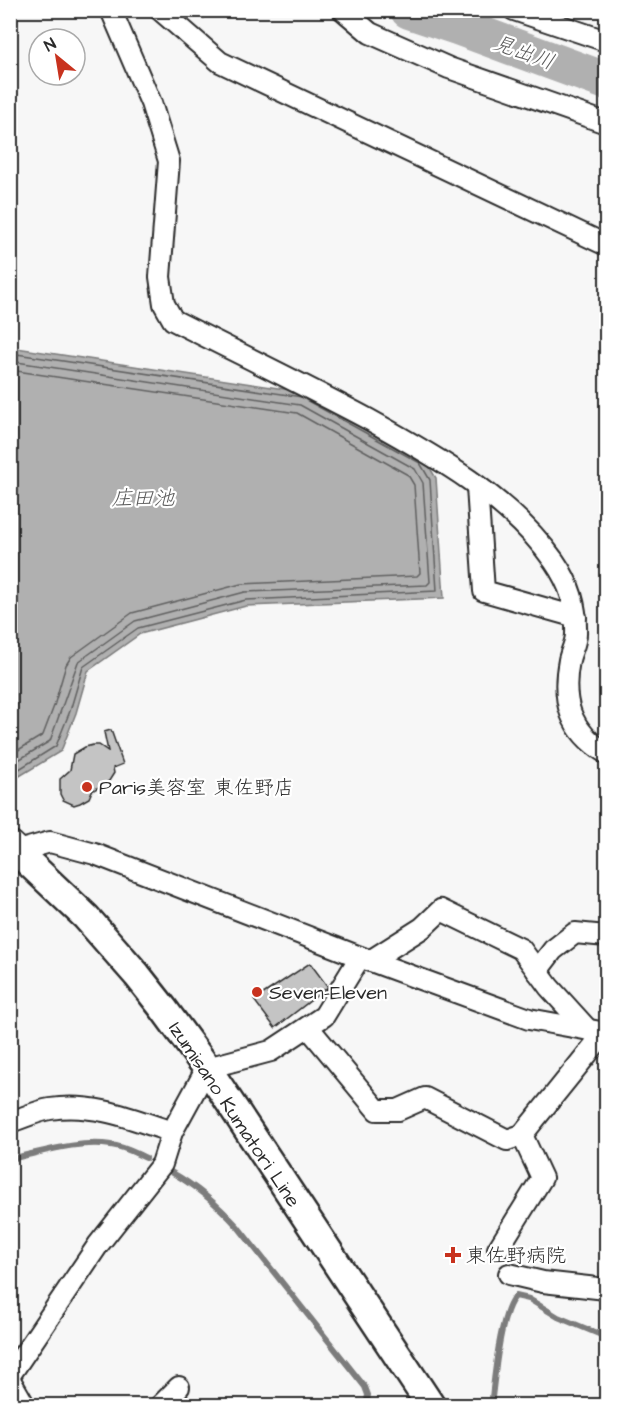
<svg xmlns="http://www.w3.org/2000/svg" width="617" height="1416" font-family="'Architects Daughter','Klee One',sans-serif">
<rect width="100%" height="100%" fill="#f7f7f7"/>
<filter id="ink" filterUnits="userSpaceOnUse"><feTurbulence type="fractalNoise" baseFrequency=".0167" numOctaves="2"/><feDisplacementMap in="SourceGraphic" scale="12" xChannelSelector="R" yChannelSelector="G"/><feConvolveMatrix kernelMatrix="1 2 1 2 8 2 1 2 1" color-interpolation-filters="sRGB"/></filter>
<g filter="url(#ink)">
<!-- water -->
<path fill="#b0b0b0" stroke="#7b7b7b" stroke-width="1.5" d="M 10,347 L 304,392 L 424,458 L 436,478 L 444,598 L 246,606 L 140,634 L 88,671 L 76,713 L 61,751 L 18,777 L 11,778 Z"/>
<g fill="none" stroke-linecap="round" stroke-linejoin="round">
<!-- shore -->
<g stroke="#606060" stroke-width="1.5">
<path d="M 10,353 L 302,397"/>
<path d="M 10,361 L 300,405 L 415,469 L 423,483 L 430,582 L 427,585 L 245,592 L 135,621 L 78,662 L 50,741 L 10,765"/>
<path d="M 10,370 L 297,413 L 408,475 L 414,485 L 420,573 L 417,576 L 241,584 L 132,613 L 71,657 L 66,665 L 54,706 L 43,735 L 10,755"/>
<path d="M 10,772 L 16,771 L 56,746 L 70,711 L 83,667 L 138,628 L 246,600 L 437,591 L 430,480 L 420,463 L 306,400"/>
</g>
<!-- stream -->
<g stroke="#7b7b7b" stroke-width="6">
<path d="M 10,1159 C 43,1152 78,1140 111,1145 C 123,1146 135,1153 146,1158"/>
<path d="M 171,1172 C 196,1186 219,1206 238,1227 L 365,1387 L 368,1395 L 366,1406"/>
<path d="M 491,1406 C 494,1383 500,1309 516,1296 L 529,1299 L 558,1317 L 606,1337"/>
</g>
<!-- river -->
<path stroke="#b0b0b0" stroke-width="38" d="M 409,10 L 457,26 L 606,81"/>
</g>
<!-- building -->
<g fill="#c4c4c4" stroke="#2b2b2b" stroke-width="1.5">
<path d="M 198,10 L 214,10 L 204,18 Z"/>
<path d="M 111,730 L 123,764 L 113,768 L 114,773 L 109,781 L 92,791 L 89,798 L 80,803 L 74,805 L 63,800 L 60,794 L 60,779 L 70,770 L 73,754 L 85,747 L 93,745 L 99,745 L 108,751 L 104,732 Z"/>
<path d="M 310,963 L 328,987 L 275,1028 L 254,1000 Z"/>
</g>
<g fill="none" stroke-linecap="round" stroke-linejoin="round">
<!-- minor casing -->
<g stroke="#2b2b2b" stroke-width="24">
<g id="minor">
<path d="M 111,10 L 151,103 L 169,161 L 160,277 L 164,304 L 173,320 C 238,353 304,385 368,419 C 435,456 509,497 554,561 C 570,584 577,606 576,634 C 576,643 571,651 569,660 C 561,701 570,731 606,753"/>
<path d="M 160,10 L 220,62 L 606,245"/>
<path d="M 343,10 L 370,33 L 449,68 L 606,123"/>
<path d="M 514,10 L 606,41"/>
<path d="M 477,487 L 484,591 L 576,617"/>
<path d="M 18,851 L 50,842 L 95,854 L 360,957 L 529,1019 L 606,1033"/>
<path d="M 370,961 L 422,928 L 441,910 L 521,949 L 549,987 L 588,1030"/>
<path d="M 537,971 L 553,950 L 575,933 L 606,936"/>
<path d="M 308,1027 L 377,1110 L 398,1110 L 425,1098 L 507,1140 L 522,1135 L 605,1032"/>
<path d="M 10,1122 C 23,1118 37,1111 50,1109 C 93,1102 133,1119 172,1132 L 207,1068 L 271,1051 L 324,1016 L 360,957"/>
<path d="M 498,1249 L 542,1178 L 522,1135"/>
<path d="M 509,1274 L 543,1282 L 606,1289"/>
<path d="M 10,1375 L 98,1245 L 162,1164 L 172,1132"/>
<path d="M 10,1380 L 25,1406"/>
<path d="M 160,1406 L 179,1387"/>
</g>
</g>
<!-- secondary casing -->
<g stroke="#2b2b2b" stroke-width="32">
<path id="secondary" d="M 10,845 L 86,917 L 137,975 L 163,1008 L 207,1068 L 431,1406"/>
</g>
<!-- minor -->
<use href="#minor" stroke="#fff" stroke-width="20"/>
<!-- secondary -->
<use href="#secondary" stroke="#fff" stroke-width="27"/>
</g>
</g>
<!-- markers -->
<g fill="#c8321e" stroke="#fff" stroke-width="2">
<circle cx="87" cy="787" r="6"/>
<circle cx="257" cy="992" r="6"/>
<path d="M450 1246h6v6h6v6h-6v6h-6v-6h-6v-6h6z"/>
</g>
<g text-anchor="middle" stroke-width="4.5" stroke-linejoin="round" paint-order="stroke">
<!-- poi labels -->
<g font-size="20" fill="#2b2b2b" stroke="#fff" text-anchor="start">
<text x="99" y="794">Paris美容室 東佐野店</text>
<text x="269" y="999">Seven-Eleven</text>
<text x="466" y="1262">東佐野病院</text>
</g>
<!-- street labels -->
<g font-size="20" fill="#2b2b2b" stroke="#fff">
<text transform="translate(235 1114) rotate(56)" y="7">Izumisano Kumatori Line</text>
</g>
<!-- water labels -->
<g font-size="21" font-style="italic" fill="#5a5a5a" stroke="#fff">
<text transform="translate(524 52) rotate(20)" y="7">見出川</text>
<text x="143" y="505">庄田池</text>
</g>
</g>
<!-- margin -->
<rect width="617" height="1416" fill="none" stroke="#fff" stroke-width="36"/>
<rect x="18" y="18" width="581" height="1380" fill="none" stroke="#2b2b2b" stroke-width="2" filter="url(#ink)"/>
<!-- north arrow -->
<g transform="translate(57 57) rotate(330)"><circle r="28" fill="#ffffff" stroke="#aaaaaa" stroke-width="1.5"/>
<path d="M0-4.5L10 22L0 15L-10 22Z" fill="#c8321e"/>
<text y="-9" font-size="16" font-weight="bold" text-anchor="middle" fill="#2b2b2b">N</text>
</g>
</svg>
